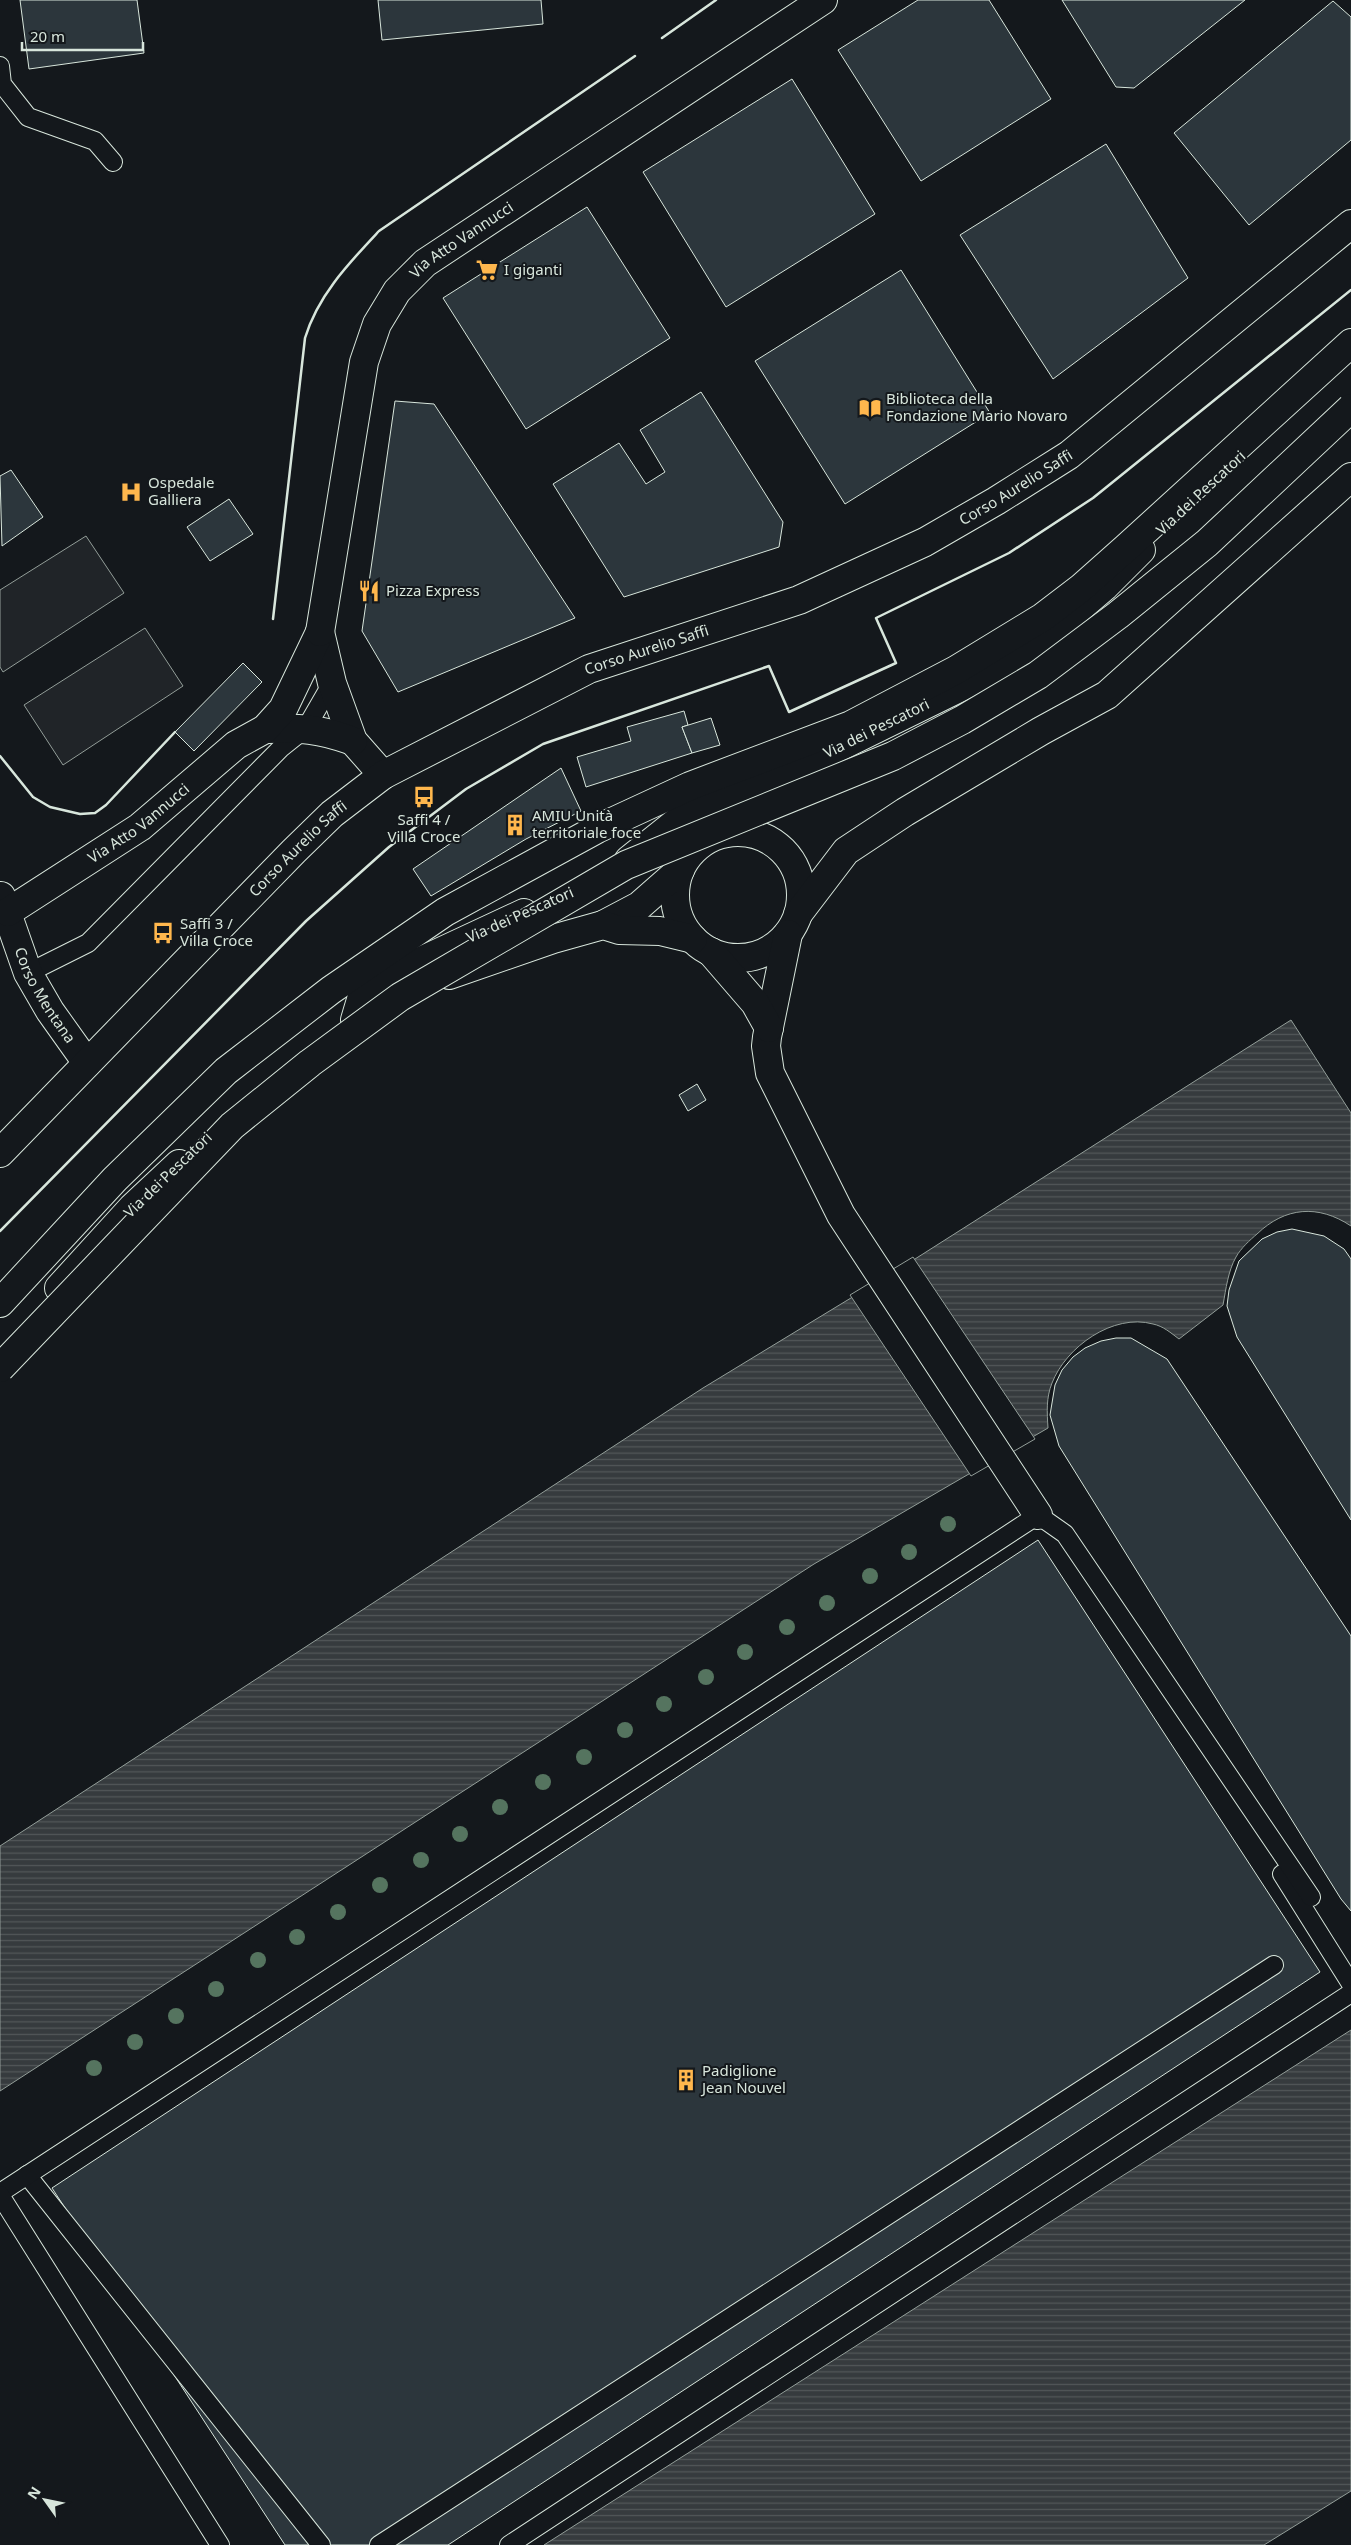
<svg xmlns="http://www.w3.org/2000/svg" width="1351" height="2545" font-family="'Noto Sans',sans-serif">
<defs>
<pattern id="water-rules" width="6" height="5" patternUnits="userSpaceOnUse" patternTransform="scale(1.25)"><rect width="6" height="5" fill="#363b3e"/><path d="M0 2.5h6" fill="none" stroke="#525759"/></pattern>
</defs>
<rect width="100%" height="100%" fill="#14181c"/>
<!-- grass -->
<g fill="#202428" stroke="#939e99">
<path d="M 86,536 L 124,593 L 3,672 L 0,667 L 0,590 Z"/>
<path d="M 145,628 L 183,686 L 63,765 L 24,705 Z"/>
</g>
<!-- water -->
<g fill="url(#water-rules)" stroke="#939e99">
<path d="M 1291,1020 L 1351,1113 L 1351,1226 C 1318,1204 1285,1207 1257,1234 C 1250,1240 1241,1248 1236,1257 C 1228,1271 1226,1289 1223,1305 L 1179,1339 C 1171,1333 1163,1326 1153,1324 C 1113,1313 1066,1347 1052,1383 C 1046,1398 1047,1412 1048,1428 L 814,1564 L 0,2091 L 0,1846 L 703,1388 L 915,1259 Z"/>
<path d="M 1351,2030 L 1351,2491 L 1264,2545 L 544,2545 Z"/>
</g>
<!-- pier -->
<path fill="#14181c" stroke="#939e99" d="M 913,1257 L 1035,1439 L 971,1476 L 850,1295 Z"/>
<!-- building -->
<g fill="#2c363c" stroke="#d8e6dc">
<path d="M 20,0 L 137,0 L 144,53 L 29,69 Z"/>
<path d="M 378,0 L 541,0 L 543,24 L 382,40 Z"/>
<path d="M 918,0 L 989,0 L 1051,99 L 921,181 L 838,50 Z"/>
<path d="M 1062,0 L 1245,0 L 1134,88 L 1116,87 Z"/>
<path d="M 1333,1 L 1351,17 L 1351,140 L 1249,225 L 1174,133 Z"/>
<path d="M 792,79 L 875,214 L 726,307 L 643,172 Z"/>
<path d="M 1106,144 L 1188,278 L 1053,379 L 960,235 Z"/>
<path d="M 587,207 L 670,338 L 526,429 L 443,298 Z"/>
<path d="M 901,270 L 990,413 L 845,504 L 755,361 Z"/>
<path d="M 701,392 L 783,522 L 779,547 L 624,597 L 553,484 L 619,443 L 646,484 L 665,472 L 640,430 Z"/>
<path d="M 395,401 L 434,404 L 575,618 L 398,692 L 362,631 Z"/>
<path d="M 11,470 L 43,517 L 2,546 L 0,476 Z"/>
<path d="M 229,499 L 253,534 L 210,561 L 187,527 Z"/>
<path d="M 243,663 L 262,682 L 194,751 L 175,732 Z"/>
<path d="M 684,711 L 688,725 L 682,727 L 692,753 L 586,787 L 577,757 L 631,741 L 627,727 Z"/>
<path d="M 711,718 L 720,745 L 692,753 L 682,727 Z"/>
<path d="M 561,768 L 581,811 L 526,839 L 431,896 L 413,869 Z"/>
<path d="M 697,1084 L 706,1100 L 688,1111 L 679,1095 Z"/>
<path d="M 1292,1229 L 1324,1236 L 1344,1249 L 1351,1259 L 1351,1520 L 1237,1337 L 1227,1306 L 1229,1290 L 1239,1261 L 1262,1239 L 1277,1232 Z"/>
<path d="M 1116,1338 L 1131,1338 L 1167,1359 L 1351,1636 L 1351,1911 L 1341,1899 L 1059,1446 L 1050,1415 L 1055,1385 L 1062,1370 L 1073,1357 L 1085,1348 L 1101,1341 Z"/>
<path d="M 1038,1540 L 1320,1972 L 448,2545 L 285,2545 L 52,2188 Z"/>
</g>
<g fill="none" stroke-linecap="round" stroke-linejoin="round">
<!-- service casing -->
<g stroke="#d8e6dc" stroke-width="20">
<g id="service">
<path d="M 0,66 L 2,84 L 28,117 L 95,141 L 113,162"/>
<path d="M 28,973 L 88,943 L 281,748 L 306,728 L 332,683"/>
<path d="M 1282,1874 L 1351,1984"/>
<path d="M 27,2175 L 321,2545"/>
<path d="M 0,2193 L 1038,1515 L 1065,1534 L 1311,1897"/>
<path d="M 0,2195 L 220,2545"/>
<path d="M 379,2545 L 1274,1965"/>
<path d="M 509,2545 L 1351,1993"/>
</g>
</g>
<!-- minor casing -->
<g stroke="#d8e6dc" stroke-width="30">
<g id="minor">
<path d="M 320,632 L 332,683 L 353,741 L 383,775"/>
<path d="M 265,729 C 301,728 318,728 353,741"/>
<circle cx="738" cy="895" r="63"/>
<path id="s1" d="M 629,860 L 688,813 L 780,776 L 1022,657 L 1105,586 L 1141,550"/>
<path id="s2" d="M 1,896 L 28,973 L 50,1011 L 87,1063"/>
<path id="s3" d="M 8,912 L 140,827 L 236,745 L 265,729 L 283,709 L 320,632"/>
<path d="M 798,914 L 846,851 L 905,812 L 1041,731 L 1107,695 L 1351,477"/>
<path d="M 603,925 L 639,906 L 680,870"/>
<path d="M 788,934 L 767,1037 L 766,1046 L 770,1073 L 841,1215 L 1038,1515"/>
<path d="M 711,952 L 755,1003 L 769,1028"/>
<path d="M 449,975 L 553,939 L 603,925 L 619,930 L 660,931 L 693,939"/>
<path d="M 355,1020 L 363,993 L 378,981 L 524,913"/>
<path d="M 59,1288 L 132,1208 L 179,1164"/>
</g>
</g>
<!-- tertiary casing -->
<g stroke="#d8e6dc" stroke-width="30">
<g id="tertiary">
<path id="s4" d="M 320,632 L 364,362 L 377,324 L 397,291 L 425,263 L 823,0"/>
</g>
</g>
<!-- secondary casing -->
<g stroke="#d8e6dc" stroke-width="30">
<g id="secondary">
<path id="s5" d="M 0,1153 L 294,851 L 332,814 L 383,775 L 589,669 L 799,600 L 925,542 L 996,501 L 1069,455 L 1351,224"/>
</g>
</g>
<!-- trunk casing -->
<g stroke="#d8e6dc" stroke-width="30">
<path id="trunk" d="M 0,1303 L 115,1179 L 226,1071 L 331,990 L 445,912 L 597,829 L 690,786 L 851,725 L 956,670 L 1043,617 L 1081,588 L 1126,548 L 1351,343"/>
</g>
<!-- service -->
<use href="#service" stroke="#14181c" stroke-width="18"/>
<!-- minor -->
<use href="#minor" stroke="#14181c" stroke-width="28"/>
<!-- tertiary -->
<use href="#tertiary" stroke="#14181c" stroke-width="28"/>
<!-- secondary -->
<use href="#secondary" stroke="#14181c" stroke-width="28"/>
<!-- trunk -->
<use href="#trunk" stroke="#14181c" stroke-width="28"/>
<!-- trunk-bridge casing -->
<g stroke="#d8e6dc" stroke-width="30" stroke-linecap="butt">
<path id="trunk-bridge" d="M 0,1368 L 232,1126 L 310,1063 L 400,997 L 626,865 L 893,756 L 962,720 L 1038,675 L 1118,615 L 1207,543 L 1351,408"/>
</g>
<!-- trunk-bridge -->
<use href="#trunk-bridge" stroke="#14181c" stroke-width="28"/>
<!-- wall -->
<g stroke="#d8e6dc" stroke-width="2.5">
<path d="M 662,38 L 716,0"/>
<path d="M 273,619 L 305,338 C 318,295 349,263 379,231 L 635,56"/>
<path d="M 0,756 L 33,797 L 50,807 L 80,814 L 95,813 L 106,805 L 175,732"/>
<path d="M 0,1231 L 306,921 L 389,847 L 466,789 L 543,744 L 769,666 L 789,712 L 896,663 L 876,618 L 1009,553 L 1093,498 L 1351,290"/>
</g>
</g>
<!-- trees -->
<g fill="#55745f">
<circle cx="948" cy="1524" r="8"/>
<circle cx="909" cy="1552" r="8"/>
<circle cx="870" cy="1576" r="8"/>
<circle cx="827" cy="1603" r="8"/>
<circle cx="787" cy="1627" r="8"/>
<circle cx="745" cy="1652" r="8"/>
<circle cx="706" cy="1677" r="8"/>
<circle cx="664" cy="1704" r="8"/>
<circle cx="625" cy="1730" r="8"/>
<circle cx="584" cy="1757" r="8"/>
<circle cx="543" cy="1782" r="8"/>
<circle cx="500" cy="1807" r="8"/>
<circle cx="460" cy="1834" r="8"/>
<circle cx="421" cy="1860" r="8"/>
<circle cx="380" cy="1885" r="8"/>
<circle cx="338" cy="1912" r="8"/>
<circle cx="297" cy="1937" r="8"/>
<circle cx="258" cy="1960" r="8"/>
<circle cx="216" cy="1989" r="8"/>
<circle cx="176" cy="2016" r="8"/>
<circle cx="135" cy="2042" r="8"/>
<circle cx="94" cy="2068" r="8"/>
</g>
<!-- icons -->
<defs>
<g id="supermarket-bare" transform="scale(1.725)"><path d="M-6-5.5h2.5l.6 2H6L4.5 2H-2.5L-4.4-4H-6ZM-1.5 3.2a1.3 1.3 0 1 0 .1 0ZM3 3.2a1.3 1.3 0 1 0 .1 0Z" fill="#ffb74d" stroke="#14181c" stroke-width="2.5" paint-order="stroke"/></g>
<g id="library-bare" transform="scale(1.725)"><path d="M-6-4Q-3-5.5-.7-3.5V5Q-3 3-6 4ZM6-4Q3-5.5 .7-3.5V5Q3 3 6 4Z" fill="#ffb74d" stroke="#14181c" stroke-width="2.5" paint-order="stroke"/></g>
<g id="hospital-bare" transform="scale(1.725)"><path d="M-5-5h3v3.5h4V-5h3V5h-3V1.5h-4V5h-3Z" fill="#ffb74d" stroke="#14181c" stroke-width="2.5" paint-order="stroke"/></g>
<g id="restaurant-bare" transform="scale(1.725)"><path d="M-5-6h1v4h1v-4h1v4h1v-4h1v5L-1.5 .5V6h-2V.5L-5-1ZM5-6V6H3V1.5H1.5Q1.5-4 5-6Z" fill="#ffb74d" stroke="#14181c" stroke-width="2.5" paint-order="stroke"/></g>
<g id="bus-bare" transform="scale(1.725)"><path d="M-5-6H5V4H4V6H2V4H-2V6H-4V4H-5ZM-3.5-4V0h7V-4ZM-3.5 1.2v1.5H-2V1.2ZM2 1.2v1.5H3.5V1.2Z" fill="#ffb74d" stroke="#14181c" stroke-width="2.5" paint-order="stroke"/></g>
<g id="building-bare" transform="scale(1.725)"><path d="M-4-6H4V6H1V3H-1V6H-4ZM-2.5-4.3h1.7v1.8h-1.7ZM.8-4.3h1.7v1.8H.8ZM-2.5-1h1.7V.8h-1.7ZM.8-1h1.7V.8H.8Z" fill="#ffb74d" stroke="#14181c" stroke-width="2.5" paint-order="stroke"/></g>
</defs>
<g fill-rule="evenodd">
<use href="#supermarket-bare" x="487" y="270"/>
<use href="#library-bare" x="870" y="408"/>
<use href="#hospital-bare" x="131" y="492"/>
<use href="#restaurant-bare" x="369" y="591"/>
<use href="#bus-bare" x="424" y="797"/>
<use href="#building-bare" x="515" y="825"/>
<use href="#bus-bare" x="163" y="933"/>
<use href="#building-bare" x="686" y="2080"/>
</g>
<g text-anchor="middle" stroke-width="4" stroke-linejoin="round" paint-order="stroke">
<!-- street labels -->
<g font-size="15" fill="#d8e6dc" stroke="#14181c">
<text dy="5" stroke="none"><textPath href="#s4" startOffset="435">Via Atto Vannucci</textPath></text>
<text dy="5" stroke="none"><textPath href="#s5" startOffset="1236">Corso Aurelio Saffi</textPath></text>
<text transform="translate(1201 493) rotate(-43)" y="5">Via dei Pescatori</text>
<text dy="5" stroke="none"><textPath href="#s5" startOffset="831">Corso Aurelio Saffi</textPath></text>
<text dy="5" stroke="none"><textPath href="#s1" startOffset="282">Via dei Pescatori</textPath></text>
<text dy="5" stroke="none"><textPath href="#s3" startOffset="158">Via Atto Vannucci</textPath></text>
<text dy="5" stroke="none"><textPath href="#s5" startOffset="426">Corso Aurelio Saffi</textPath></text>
<text transform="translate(520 915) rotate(-24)" y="5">Via dei Pescatori</text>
<text dy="5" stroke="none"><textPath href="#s2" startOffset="109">Corso Mentana</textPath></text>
<text transform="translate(168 1175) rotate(-44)" y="5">Via dei Pescatori</text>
</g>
<!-- poi labels -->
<g font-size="15" fill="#d8e6dc" stroke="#14181c" text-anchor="start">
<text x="504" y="275">I giganti</text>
<text x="886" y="404">Biblioteca della<tspan x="886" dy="17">Fondazione Mario Novaro</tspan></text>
<text x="148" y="488">Ospedale<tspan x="148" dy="17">Galliera</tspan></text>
<text x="386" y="596">Pizza Express</text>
<text x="532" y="821">AMIU Unità<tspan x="532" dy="17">territoriale foce</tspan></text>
<text x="424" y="825" text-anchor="middle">Saffi 4 /<tspan x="424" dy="17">Villa Croce</tspan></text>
<text x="180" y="929">Saffi 3 /<tspan x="180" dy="17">Villa Croce</tspan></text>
<text x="702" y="2076">Padiglione<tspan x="702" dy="17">Jean Nouvel</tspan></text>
</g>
</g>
<!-- north arrow -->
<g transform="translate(45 2500) rotate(303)" stroke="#14181c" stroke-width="4" paint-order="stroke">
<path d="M0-4L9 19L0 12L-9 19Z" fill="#d8e6dc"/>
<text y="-8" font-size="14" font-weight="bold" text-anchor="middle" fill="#d8e6dc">N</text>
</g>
<!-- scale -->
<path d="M22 42v8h121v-8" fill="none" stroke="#d8e6dc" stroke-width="2.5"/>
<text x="30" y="42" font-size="15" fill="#d8e6dc" stroke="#14181c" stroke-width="4" paint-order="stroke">20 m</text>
</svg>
